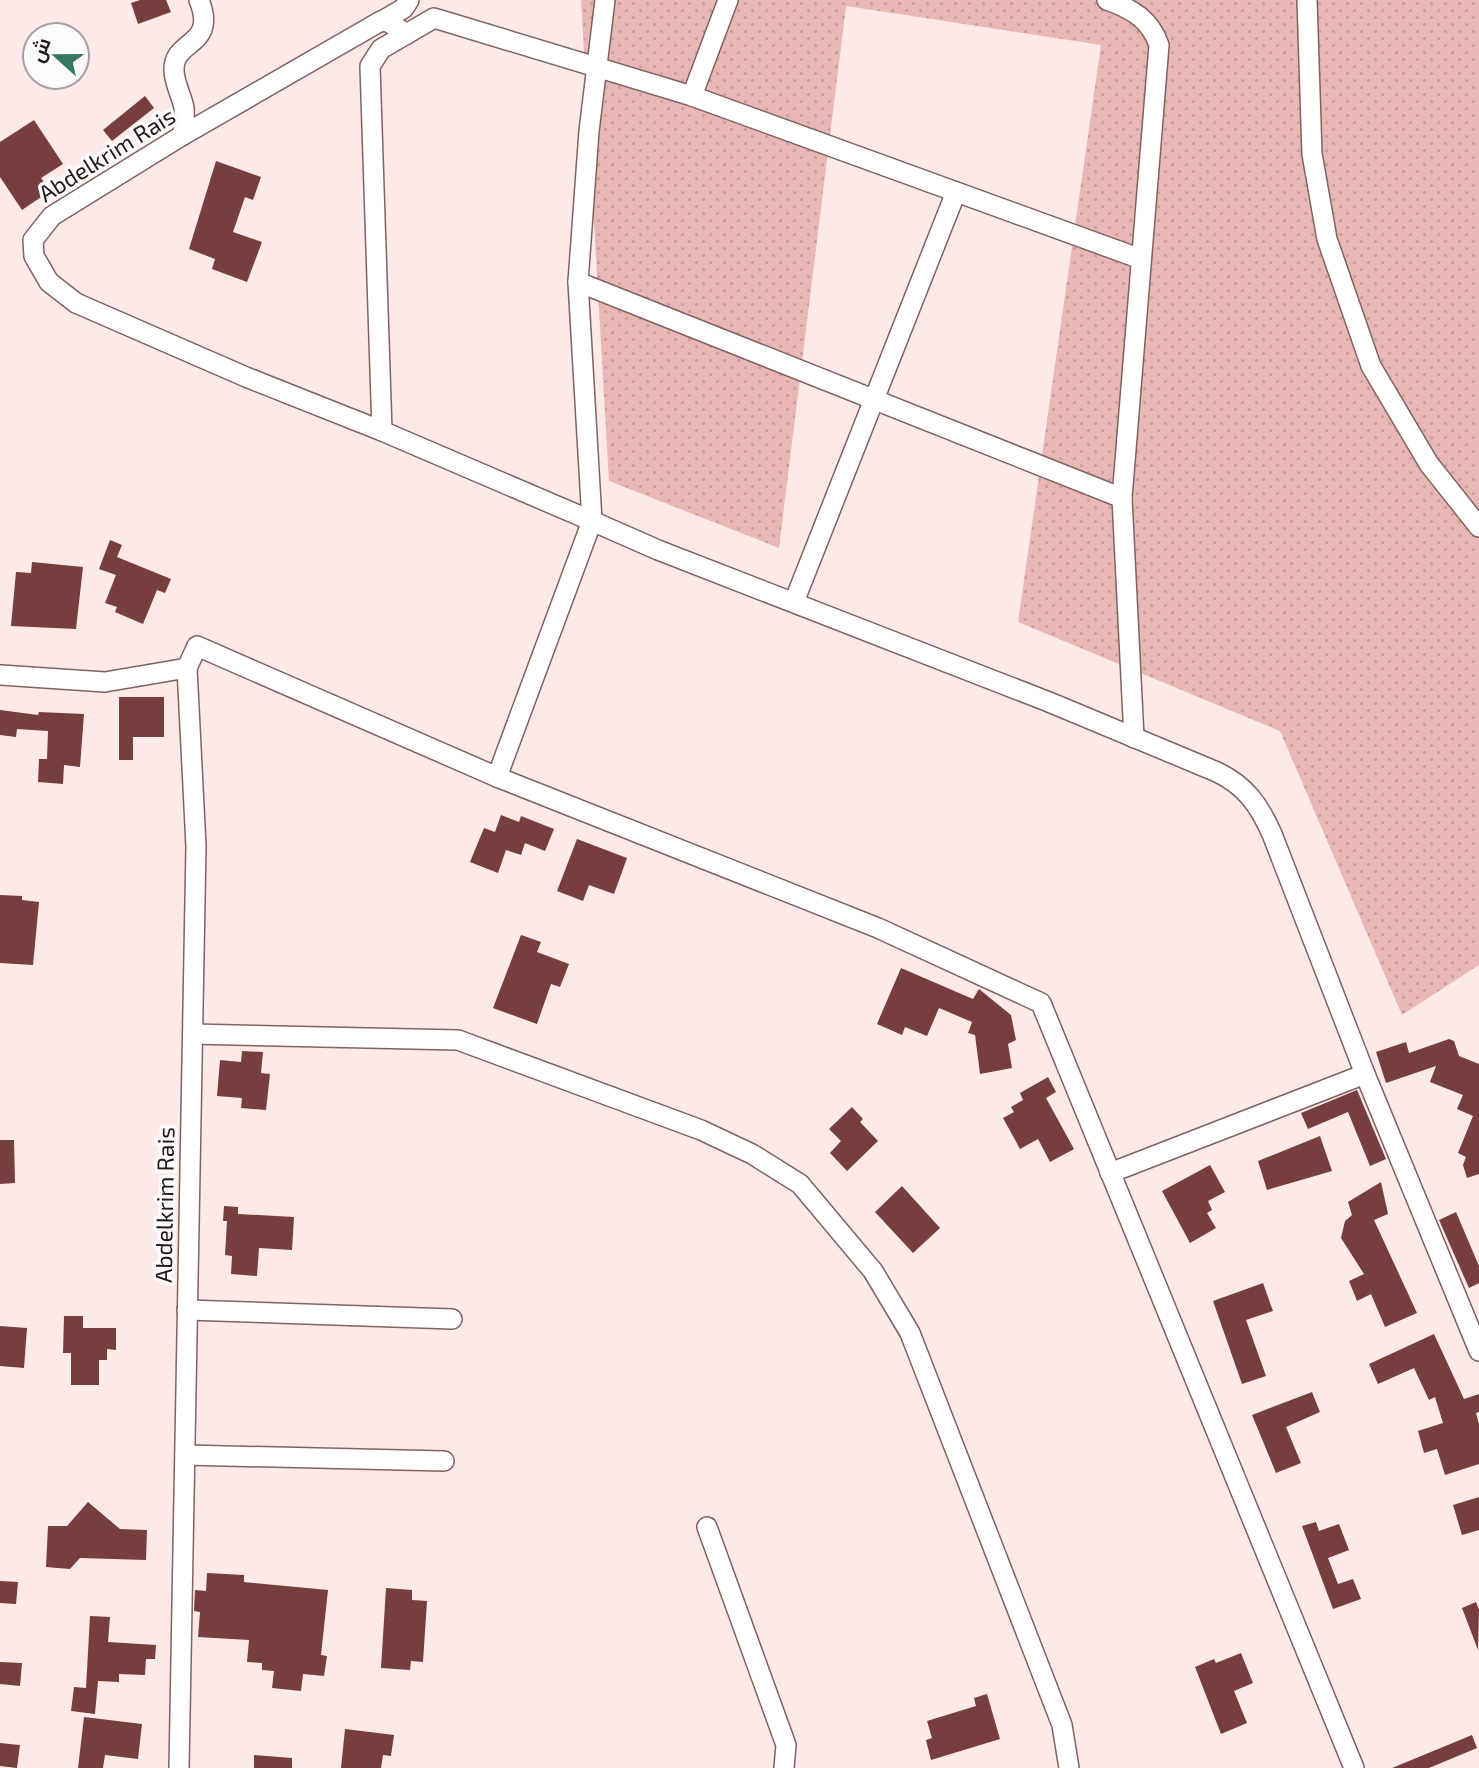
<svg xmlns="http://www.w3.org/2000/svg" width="1479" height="1768" font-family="'Exo 2',Cairo,sans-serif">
<defs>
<pattern id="grass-dots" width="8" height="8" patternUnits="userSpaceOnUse" patternTransform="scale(1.75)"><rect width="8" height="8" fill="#e9b8b5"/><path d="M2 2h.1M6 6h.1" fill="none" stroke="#c89d9b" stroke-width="1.8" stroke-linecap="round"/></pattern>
</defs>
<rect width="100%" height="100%" fill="#fde9e7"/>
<!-- grass -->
<path fill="url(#grass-dots)" d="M 581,0 L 1479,0 L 1479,965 L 1402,1015 L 1280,731 L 1018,622 L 1101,45 L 846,6 L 779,548 L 609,481 Z"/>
<!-- building -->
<g fill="#763e3c">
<path d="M 140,0 L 166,0 L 171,12 L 138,24 L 131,3 Z"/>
<path d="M 145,96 L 154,108 L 112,141 L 103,130 Z"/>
<path d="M 34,120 L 63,164 L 41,178 L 50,191 L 22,210 L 0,177 L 0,142 Z"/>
<path d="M 216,161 L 261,177 L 253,200 L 245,197 L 233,232 L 262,242 L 247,282 L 212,269 L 215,259 L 189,249 Z"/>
<path d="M 110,540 L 122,545 L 117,557 L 171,579 L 165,593 L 157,590 L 143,624 L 115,612 L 117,607 L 105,603 L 116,575 L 99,569 Z"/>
<path d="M 32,562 L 83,567 L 76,629 L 11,626 L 16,572 L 31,573 Z"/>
<path d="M 119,697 L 164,697 L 164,737 L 133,737 L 133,760 L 119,760 Z"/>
<path d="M 0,710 L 38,715 L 39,712 L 84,714 L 80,767 L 64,765 L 63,784 L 38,782 L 39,759 L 47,759 L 48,731 L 17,729 L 16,737 L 0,735 Z"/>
<path d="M 501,815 L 519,822 L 521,816 L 554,829 L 545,851 L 525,843 L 521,855 L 506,850 L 498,873 L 470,862 L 484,828 L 495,832 Z"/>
<path d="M 577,839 L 627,858 L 614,894 L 589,885 L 583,901 L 557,891 Z"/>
<path d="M 0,895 L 22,896 L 22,900 L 39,902 L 33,965 L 0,963 Z"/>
<path d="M 521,935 L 541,942 L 537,952 L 569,964 L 560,987 L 551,984 L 537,1024 L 493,1008 Z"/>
<path d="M 901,968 L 973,999 L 979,989 L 1011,1015 L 1016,1040 L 1008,1044 L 1012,1068 L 980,1074 L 975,1035 L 968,1033 L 972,1022 L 939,1008 L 927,1036 L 905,1027 L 902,1035 L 877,1024 Z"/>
<path d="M 1449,1039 L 1454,1041 L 1459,1056 L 1479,1064 L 1479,1174 L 1467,1178 L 1463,1165 L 1466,1157 L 1458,1153 L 1473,1116 L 1457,1109 L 1463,1095 L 1430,1082 L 1436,1066 L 1386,1083 L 1376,1052 L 1406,1042 L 1409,1053 Z"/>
<path d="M 242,1051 L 263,1052 L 261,1073 L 270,1074 L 266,1110 L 241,1108 L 242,1098 L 217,1096 L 220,1060 L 241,1062 Z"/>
<path d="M 1048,1077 L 1056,1092 L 1046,1098 L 1074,1149 L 1050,1162 L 1038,1139 L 1020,1149 L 1003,1118 L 1014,1112 L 1011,1107 L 1023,1100 L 1020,1093 Z"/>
<path d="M 1357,1090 L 1386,1159 L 1370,1166 L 1348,1112 L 1308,1129 L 1301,1113 Z"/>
<path d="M 852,1107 L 863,1119 L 860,1122 L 878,1141 L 847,1171 L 830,1153 L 841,1141 L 829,1129 Z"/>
<path d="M 1320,1136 L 1332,1171 L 1267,1190 L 1258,1161 Z"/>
<path d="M 0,1140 L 14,1140 L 15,1183 L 0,1184 Z"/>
<path d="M 1210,1165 L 1225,1192 L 1208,1201 L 1212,1210 L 1207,1213 L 1216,1228 L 1190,1243 L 1162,1191 Z"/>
<path d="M 1381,1182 L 1388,1214 L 1374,1220 L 1417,1313 L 1385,1327 L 1371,1294 L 1357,1301 L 1349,1281 L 1364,1274 L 1341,1238 L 1345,1221 L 1352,1215 L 1348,1202 Z"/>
<path d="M 902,1186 L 940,1228 L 913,1253 L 875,1212 Z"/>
<path d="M 224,1206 L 238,1207 L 238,1214 L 294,1217 L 292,1250 L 259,1248 L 257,1276 L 231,1274 L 232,1256 L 225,1255 L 227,1221 L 223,1221 Z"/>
<path d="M 1456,1212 L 1479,1266 L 1479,1283 L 1469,1288 L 1439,1220 Z"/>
<path d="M 1263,1283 L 1273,1311 L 1246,1320 L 1266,1376 L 1242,1384 L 1213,1301 Z"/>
<path d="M 64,1316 L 83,1316 L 83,1328 L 116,1328 L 116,1350 L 107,1349 L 107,1360 L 99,1360 L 99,1385 L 71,1385 L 71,1353 L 63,1353 Z"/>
<path d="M 0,1326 L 27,1328 L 24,1368 L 0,1366 Z"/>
<path d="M 1434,1334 L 1464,1399 L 1479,1394 L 1479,1412 L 1476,1413 L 1479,1424 L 1479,1464 L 1445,1475 L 1437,1449 L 1424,1453 L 1418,1431 L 1443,1423 L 1435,1397 L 1429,1400 L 1414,1368 L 1378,1384 L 1369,1364 Z"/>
<path d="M 1312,1392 L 1320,1412 L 1286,1427 L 1301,1463 L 1276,1473 L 1252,1415 Z"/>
<path d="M 1479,1497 L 1479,1530 L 1462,1535 L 1453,1505 Z"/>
<path d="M 88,1502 L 120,1529 L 147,1530 L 146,1560 L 80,1558 L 70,1569 L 46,1567 L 48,1526 L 67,1526 Z"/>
<path d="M 1316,1522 L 1319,1531 L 1339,1524 L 1349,1550 L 1328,1558 L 1338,1584 L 1353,1579 L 1361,1599 L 1333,1609 L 1302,1526 Z"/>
<path d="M 207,1573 L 244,1575 L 244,1582 L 328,1590 L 321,1655 L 327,1656 L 324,1676 L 303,1674 L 301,1691 L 272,1688 L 274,1671 L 262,1670 L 262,1663 L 247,1662 L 249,1640 L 198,1637 L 200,1612 L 194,1611 L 195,1590 L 206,1591 Z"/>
<path d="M 0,1581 L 18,1582 L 16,1604 L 0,1603 Z"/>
<path d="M 386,1588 L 412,1590 L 412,1600 L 427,1601 L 423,1662 L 411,1661 L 410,1670 L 381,1668 Z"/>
<path d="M 1476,1602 L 1479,1610 L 1478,1650 L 1462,1608 Z"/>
<path d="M 90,1616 L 110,1617 L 108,1642 L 156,1645 L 155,1659 L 146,1659 L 145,1675 L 119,1674 L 119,1682 L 98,1681 L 95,1714 L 71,1711 L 74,1687 L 86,1688 Z"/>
<path d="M 1241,1653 L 1253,1683 L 1234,1691 L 1247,1723 L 1221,1734 L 1195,1667 L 1214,1659 L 1216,1663 Z"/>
<path d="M 0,1662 L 22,1663 L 20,1686 L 0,1684 Z"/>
<path d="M 987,1694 L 1000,1739 L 931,1760 L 926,1740 L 932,1738 L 927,1721 L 976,1706 L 974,1698 Z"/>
<path d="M 84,1717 L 142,1724 L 138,1759 L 105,1755 L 103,1768 L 78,1768 Z"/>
<path d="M 345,1729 L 394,1735 L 391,1756 L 383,1755 L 381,1768 L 341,1768 Z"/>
<path d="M 1472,1735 L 1477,1748 L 1429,1768 L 1392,1768 Z"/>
<path d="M 0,1743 L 20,1745 L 17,1768 L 0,1766 Z"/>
<path d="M 254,1755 L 292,1758 L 292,1768 L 254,1768 Z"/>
</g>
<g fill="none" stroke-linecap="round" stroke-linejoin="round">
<!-- minor casing -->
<g stroke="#7f6361" stroke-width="22">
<g id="minor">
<path d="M 605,0 L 589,131 L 578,282 L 592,521 L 658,550 L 1049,702 L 1217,772 C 1246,786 1259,805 1272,834 L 1365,1074"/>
<path d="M 1107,0 C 1132,9 1150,19 1159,45 L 1122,498 L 1134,738"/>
<path d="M 1307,0 L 1312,154 L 1327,239 L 1371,366 L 1429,464 L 1479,527"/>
<path d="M 384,20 L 404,8 L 409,0"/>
<path d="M 407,34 L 388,22 L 381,21 L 183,135 L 52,216 L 33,240 L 34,256 L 49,282 L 76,303 L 246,377 L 382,431 L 592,521 L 497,777"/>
<path d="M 692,96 L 728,0"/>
<path d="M 183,135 C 183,127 185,117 184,108 C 182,96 174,83 174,70 C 173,39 218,47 199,0"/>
<path d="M 578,282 L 1122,498"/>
<path d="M 382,431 L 370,66 L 381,49 L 434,18 L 692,96 L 1141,259"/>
<path d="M 794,602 L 956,192"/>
<path d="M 1,675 L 105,682 L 187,668"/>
<path d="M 193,1034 L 458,1040 L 701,1130 L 752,1154 L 800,1184 L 873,1271 L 910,1333 L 1062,1725 L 1069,1768"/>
<path d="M 1110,1173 L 1365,1074 L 1479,1351"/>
<path d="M 187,1310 L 452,1319"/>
<path d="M 185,1455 L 444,1461"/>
<path d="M 707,1527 L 786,1745 L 784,1768"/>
<path d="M 179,1768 L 196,846 L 187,668 L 197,646 L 497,777 L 878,928 L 1041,1003 L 1354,1768"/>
</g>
</g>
<!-- minor -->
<use href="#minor" stroke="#fff" stroke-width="19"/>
</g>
<g text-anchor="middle" stroke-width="7" stroke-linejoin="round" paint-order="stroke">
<!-- street labels -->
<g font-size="23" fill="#221716" stroke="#fbfbfb">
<text transform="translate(107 155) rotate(-32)" y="8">Abdelkrim Rais</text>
<text transform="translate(165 1205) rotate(-89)" y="8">Abdelkrim Rais</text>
</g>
</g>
<!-- north arrow -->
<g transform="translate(56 56) rotate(291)"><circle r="33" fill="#fbfbfb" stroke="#a4a09f" stroke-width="2"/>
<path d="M0-5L12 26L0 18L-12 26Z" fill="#367665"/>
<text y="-10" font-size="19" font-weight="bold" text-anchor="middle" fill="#221716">ش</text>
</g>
</svg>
